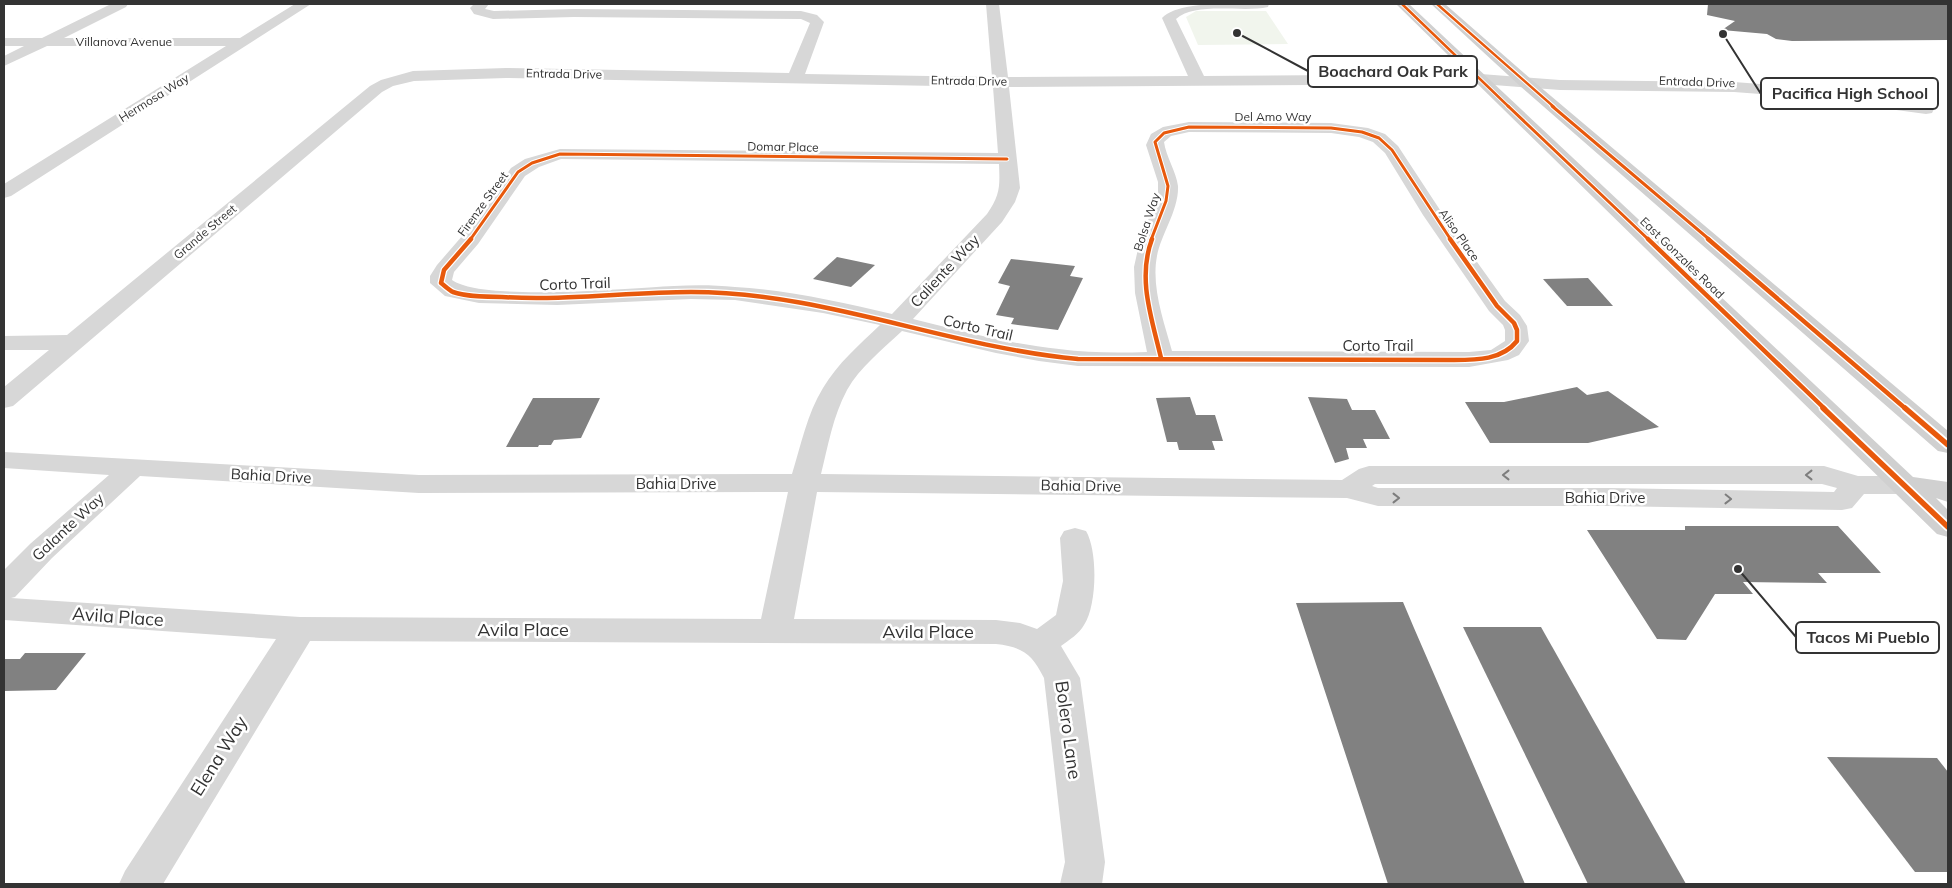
<svg xmlns="http://www.w3.org/2000/svg" width="1952" height="888" font-family="Mulish,sans-serif">
<rect width="100%" height="100%" fill="#fff"/>
<!-- green -->
<path fill="#f1f5ed" d="M 1196,11 L 1266,11 L 1288,44 L 1198,45 L 1186,17 Z"/>
<!-- building -->
<g fill="#818181">
<path d="M 1708,4 L 1948,4 L 1948,40 L 1792,41 L 1776,39 L 1767,34 L 1722,30 L 1735,21 L 1707,15 Z"/>
<path d="M 837,257 L 875,265 L 851,287 L 813,279 Z"/>
<path d="M 1011,259 L 1075,266 L 1070,276 L 1083,278 L 1058,330 L 1011,324 L 1014,318 L 996,315 L 1010,286 L 998,283 Z"/>
<path d="M 1588,278 L 1613,306 L 1567,306 L 1543,279 Z"/>
<path d="M 1577,387 L 1587,395 L 1608,391 L 1659,427 L 1588,443 L 1490,443 L 1465,402 L 1504,402 Z"/>
<path d="M 1190,397 L 1196,415 L 1215,415 L 1223,441 L 1212,441 L 1215,450 L 1179,450 L 1177,442 L 1167,442 L 1156,398 Z"/>
<path d="M 1308,397 L 1347,399 L 1352,410 L 1375,410 L 1390,439 L 1363,439 L 1367,448 L 1346,448 L 1349,459 L 1335,463 Z"/>
<path d="M 533,398 L 600,398 L 581,438 L 554,440 L 551,445 L 539,445 L 538,447 L 506,447 Z"/>
<path d="M 1685,526 L 1838,526 L 1881,573 L 1818,573 L 1827,583 L 1743,582 L 1753,594 L 1715,594 L 1686,640 L 1657,639 L 1587,530 L 1685,530 Z"/>
<path d="M 1403,602 L 1414,628 L 1525,884 L 1388,884 L 1296,603 Z"/>
<path d="M 1463,627 L 1541,627 L 1686,884 L 1588,884 Z"/>
<path d="M 25,653 L 86,653 L 56,690 L 4,691 L 4,659 L 20,659 Z"/>
<path d="M 1827,757 L 1937,758 L 1948,772 L 1948,872 L 1915,872 Z"/>
</g>
<g fill="none" stroke-linecap="round" stroke-linejoin="round">
<!-- street -->
<g fill="#d7d7d7" fill-rule="evenodd">
<path d="M 111,4 L 128,4 L 126,7 L 64,38 L 240,38 L 295,4 L 311,4 L 11,196 L 4,198 L 4,184 L 226,46 L 47,46 L 4,66 L 4,56 L 24,46 L 4,46 L 4,38 L 42,38 Z"/>
<path d="M 474,4 L 489,4 L 485,9 L 494,11 L 574,9 L 801,11 L 817,15 L 824,22 L 805,74 L 992,77 L 986,4 L 999,4 L 1008,77 L 1188,76 L 1162,18 C 1179,0 1243,4 1269,4 L 1268,7 C 1242,13 1196,1 1176,19 L 1204,76 L 1481,74 L 1560,80 L 1734,82 L 1800,87 L 1932,105 L 1934,109 L 1932,113 L 1926,114 L 1800,97 L 1734,92 L 1560,90 L 1481,84 L 1009,87 L 1020,188 L 1015,202 L 1002,222 L 913,319 C 961,331 1010,344 1059,349 C 1089,353 1118,353 1147,352 L 1135,293 L 1134,267 L 1138,249 L 1158,192 L 1158,182 L 1146,145 L 1151,134 L 1163,127 L 1189,122 L 1331,123 L 1368,128 L 1385,134 L 1398,146 L 1442,213 L 1505,301 L 1520,315 L 1527,326 L 1529,341 L 1519,355 L 1508,360 L 1469,367 L 1078,366 L 1039,361 L 996,353 L 902,331 C 883,349 860,367 847,390 C 833,416 828,446 821,474 L 1342,480 L 1359,469 L 1369,466 L 1824,466 L 1858,476 L 1903,476 L 1913,479 L 1917,485 L 1913,491 L 1903,494 L 1864,494 L 1852,508 L 1842,510 L 1609,506 L 1378,506 L 1347,498 L 817,492 L 794,619 L 996,620 L 1020,623 L 1037,629 L 1056,615 L 1063,581 L 1060,538 L 1064,531 L 1075,528 L 1086,531 C 1098,551 1097,606 1084,625 C 1079,634 1069,640 1061,646 L 1080,678 L 1105,862 L 1102,884 L 1060,884 L 1065,862 L 1044,678 C 1032,654 1023,647 996,644 L 310,641 L 163,884 L 119,884 L 125,871 L 276,639 L 4,620 L 4,570 L 30,544 L 109,475 L 4,468 L 4,452 L 419,475 L 792,474 C 801,445 807,414 823,388 C 838,363 859,345 880,325 L 823,313 L 735,300 L 691,299 L 557,305 L 479,303 L 445,296 L 430,283 L 430,276 L 437,265 L 463,235 L 511,168 L 525,159 L 560,149 L 998,153 L 993,87 L 506,78 L 414,81 L 393,86 L 382,92 L 13,406 L 4,408 L 4,387 L 49,350 L 4,350 L 4,336 L 67,335 L 370,86 L 381,80 L 413,71 L 506,68 L 789,73 L 810,23 L 801,19 L 574,17 L 493,19 L 474,14 L 470,8 ZM 1189,132 L 1331,133 L 1359,137 L 1373,142 L 1385,153 L 1423,215 L 1489,311 L 1503,325 L 1505,330 L 1505,341 L 1491,350 L 1469,352 L 1172,351 C 1164,322 1151,287 1157,256 C 1161,234 1179,210 1178,186 C 1176,171 1166,157 1164,142 L 1171,136 ZM 561,159 L 999,164 C 1000,187 1000,195 987,214 L 892,314 C 840,302 788,290 735,287 C 715,285 694,285 674,286 C 630,288 483,302 452,280 L 454,272 L 478,244 L 525,176 L 539,167 ZM 140,476 L 419,493 L 788,492 L 761,619 L 300,617 L 11,598 L 15,597 L 52,558 ZM 1375,484 L 1822,484 L 1837,488 L 1834,492 L 1609,488 L 1378,488 L 1372,486 Z"/>
</g>
<!-- secondary -->
<g fill="#d0d0d0" fill-rule="evenodd">
<path d="M 1396,4 L 1409,4 L 1913,477 L 1948,482 L 1948,502 L 1936,498 L 1948,510 L 1948,537 L 1937,534 L 1893,491 Z"/>
<path d="M 1431,4 L 1445,4 L 1532,80 L 1948,431 L 1948,453 L 1938,451 L 1520,86 Z"/>
</g>
<!-- cycleway-far3 casing -->
<g stroke="#fff" stroke-width="4.5">
<g id="cycleway-far3">
<path d="M 1402,4 L 1509,107"/>
<path d="M 1437,4 L 1554,107"/>
</g>
</g>
<!-- cycleway-far2 casing -->
<g stroke="#fff" stroke-width="5">
<g id="cycleway-far2">
<path d="M 1508,106 L 1649,240"/>
<path d="M 1552,106 L 1710,240"/>
<path d="M 470,240 L 518,172 L 532,163 L 560,154 L 1007,159"/>
<path d="M 1151,240 L 1166,201 L 1168,186 L 1155,142 L 1164,133 L 1189,127 L 1331,128 L 1362,132 L 1379,138 L 1392,150 L 1451,240"/>
</g>
</g>
<!-- cycleway-far1 casing -->
<g stroke="#fff" stroke-width="7">
<g id="cycleway-far1">
<path d="M 471,239 L 444,270 L 441,283 C 445,286 449,290 453,292 C 468,297 487,297 502,297 C 565,301 628,292 691,292 C 824,292 947,347 1078,359 L 1454,360 C 1477,360 1502,360 1517,341 L 1517,330 L 1514,323 L 1497,306 L 1450,239"/>
<path d="M 1152,239 C 1137,279 1152,319 1161,358"/>
<path d="M 1648,239 L 1825,409"/>
<path d="M 1708,239 L 1906,409"/>
</g>
</g>
<!-- cycleway casing -->
<g stroke="#fff" stroke-width="9">
<g id="cycleway">
<path d="M 1823,408 L 1948,527"/>
<path d="M 1905,408 L 1948,445"/>
</g>
</g>
<!-- cycleway-far3 -->
<use href="#cycleway-far3" stroke="#e8590c" stroke-width="2.5"/>
<!-- cycleway-far2 -->
<use href="#cycleway-far2" stroke="#e8590c" stroke-width="3"/>
<!-- cycleway-far1 -->
<use href="#cycleway-far1" stroke="#e8590c" stroke-width="4.5"/>
<!-- cycleway -->
<use href="#cycleway" stroke="#e8590c" stroke-width="5.5"/>
</g>
<!-- one-way arrows -->
<defs><path id="oneway-chevron" d="M-2-3.5L2.5 0L-2 3.5" fill="none" stroke-width="1.6" stroke-linecap="round" stroke-linejoin="round" transform="scale(1.25)"/></defs>
<g stroke="#7d7d7d">
<use href="#oneway-chevron" transform="translate(1506 475) rotate(-180)"/>
<use href="#oneway-chevron" transform="translate(1809 475) rotate(180)"/>
<use href="#oneway-chevron" transform="translate(1396 498)"/>
<use href="#oneway-chevron" transform="translate(1728 499) rotate(1)"/>
</g>
<g text-anchor="middle" stroke-width="5" stroke-linejoin="round" paint-order="stroke">
<!-- far-street labels -->
<g font-size="12" fill="#333" stroke="#fff">
<text x="124" y="46">Villanova Avenue</text>
<text transform="translate(564 74) rotate(1)" y="4">Entrada Drive</text>
<text transform="translate(969 81) rotate(1)" y="4">Entrada Drive</text>
<text transform="translate(1697 82) rotate(2)" y="4">Entrada Drive</text>
<text transform="translate(154 98) rotate(-32)" y="4">Hermosa Way</text>
<text x="1273" y="121">Del Amo Way</text>
<text transform="translate(783 147) rotate(1)" y="4">Domar Place</text>
<text transform="translate(483 204) rotate(-54)" y="4">Firenze Street</text>
<text transform="translate(1147 222) rotate(-72)" y="4">Bolsa Way</text>
<text transform="translate(205 232) rotate(-40)" y="4">Grande Street</text>
<text transform="translate(1459 235) rotate(55)" y="4">Aliso Place</text>
<text transform="translate(1682 258) rotate(44)" y="4">East Gonzales Road</text>
</g>
<!-- street labels -->
<g font-size="15" fill="#333" stroke="#fff">
<text transform="translate(945 271) rotate(-47)" y="5">Caliente Way</text>
<text transform="translate(575 284) rotate(-2)" y="5">Corto Trail</text>
<text transform="translate(978 328) rotate(13)" y="5">Corto Trail</text>
<text x="1378" y="351">Corto Trail</text>
<text transform="translate(271 476) rotate(3)" y="5">Bahia Drive</text>
<text x="676" y="489">Bahia Drive</text>
<text transform="translate(1081 486) rotate(1)" y="5">Bahia Drive</text>
<text x="1605" y="503">Bahia Drive</text>
<text transform="translate(68 527) rotate(-43)" y="5">Galante Way</text>
</g>
<!-- near-street labels -->
<g font-size="18" fill="#333" stroke="#fff">
<text transform="translate(118 617) rotate(4)" y="6">Avila Place</text>
<text x="523" y="636">Avila Place</text>
<text x="928" y="638">Avila Place</text>
<text transform="translate(1068 730) rotate(82)" y="6">Bolero Lane</text>
<text transform="translate(219 756) rotate(-58)" y="6">Elena Way</text>
</g>
</g>
<!-- callouts -->
<path fill="none" stroke="#333" stroke-width="2" d="M1237 33L1308 71M1723 34L1761 94M1738 569L1796 637"/>
<g fill="#333" stroke="#fff" stroke-width="2">
<circle cx="1237" cy="33" r="5"/>
<circle cx="1723" cy="34" r="5"/>
<circle cx="1738" cy="569" r="5"/>
</g>
<g fill="#fff" stroke="#333" stroke-width="2">
<rect x="1308" y="56" width="169" height="31" rx="5"/>
<rect x="1761" y="78" width="177" height="31" rx="5"/>
<rect x="1796" y="622" width="143" height="31" rx="5"/>
</g>
<g font-size="16" text-anchor="middle" font-weight="bold" fill="#333">
<text x="1393" y="77">Boachard Oak Park</text>
<text x="1850" y="99">Pacifica High School</text>
<text x="1868" y="643">Tacos Mi Pueblo</text>
</g>
<!-- border -->
<rect width="1952" height="888" fill="none" stroke="#333333" stroke-width="10"/>
</svg>
